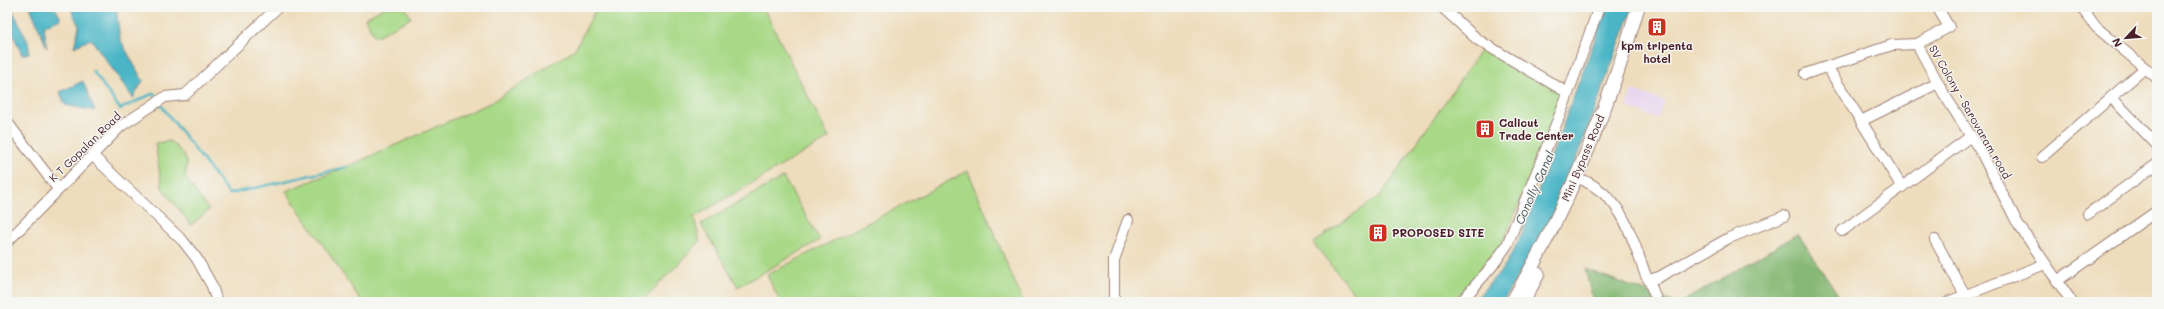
<svg xmlns="http://www.w3.org/2000/svg" width="2164" height="309" font-family="Mali,sans-serif">
<rect width="100%" height="100%" fill="#f6f6f2"/>
<filter id="ink" filterUnits="userSpaceOnUse"><feTurbulence type="fractalNoise" baseFrequency=".025" numOctaves="2"/><feDisplacementMap in="SourceGraphic" scale="8" xChannelSelector="R" yChannelSelector="G"/><feConvolveMatrix kernelMatrix="1 2 1 2 8 2 1 2 1" color-interpolation-filters="sRGB"/></filter>
<filter id="wash" filterUnits="userSpaceOnUse"><feTurbulence type="fractalNoise" baseFrequency=".012" numOctaves="4" result="noise"/><feDisplacementMap in="SourceGraphic" scale="16" xChannelSelector="R" yChannelSelector="G"/><feGaussianBlur stdDeviation="0.9" result="paint"/><feColorMatrix in="noise" values="0 0 0 0 0 0 0 0 0 0 0 0 0 0 0 0 0 1.4 0 .05"/><feComposite in="paint" operator="in"/></filter>
<g filter="url(#wash)">
<rect width="100%" height="100%" fill="#eeddbc"/>
<!-- built -->
<path fill="#e7d2ef" d="M 1632,90 L 1665,101 L 1657,119 L 1627,107 Z"/>
<!-- green -->
<g fill="#a8d987" stroke="#797c59">
<path d="M 386,7 L 405,7 L 411,18 L 375,37 L 365,18 Z"/>
<path d="M 597,7 L 763,7 L 829,138 L 694,217 L 700,242 L 641,302 L 362,302 L 286,191 L 346,167 L 492,102 L 575,49 Z"/>
<path d="M 1483,47 L 1564,93 L 1503,243 L 1453,302 L 1361,302 L 1313,243 L 1380,196 Z"/>
<path d="M 170,141 C 183,153 190,158 185,177 L 209,210 L 191,225 L 162,188 L 155,143 Z"/>
<path d="M 968,171 L 1023,302 L 780,302 L 767,275 Z"/>
<path d="M 783,177 L 820,240 L 738,287 L 701,224 Z"/>
</g>
<!-- forest -->
<g fill="#86b974" stroke="#686c50">
<path d="M 1798,234 L 1843,302 L 1682,302 Z"/>
<path d="M 1585,269 L 1673,302 L 1593,302 Z"/>
</g>
<!-- water -->
<g fill="#49b5c6" stroke="#4a6a78">
<path d="M 7,7 L 11,7 L 29,44 L 29,53 L 22,55 L 7,21 Z"/>
<path d="M 30,7 L 47,7 L 48,9 L 55,7 L 61,19 L 44,26 L 47,48 Z"/>
<path d="M 70,7 L 116,7 L 120,39 L 143,81 L 133,98 L 91,39 L 74,47 L 79,26 Z"/>
<path d="M 1607,7 L 1633,7 L 1572,170 L 1544,236 L 1502,302 L 1473,302 L 1504,267 L 1522,234 Z"/>
<path d="M 83,81 L 95,111 L 65,105 L 60,92 Z"/>
</g>
<g fill="none" stroke-linecap="round" stroke-linejoin="round">
<!-- stream -->
<g stroke="#49b5c6" stroke-width="2.5">
<path d="M 93,71 L 120,109 L 154,93 L 157,100"/>
<path d="M 160,104 L 229,194 L 346,167"/>
</g>
</g>
</g>
<g filter="url(#ink)">
<g fill="none" stroke-linecap="round" stroke-linejoin="round">
<!-- minor casing -->
<g stroke="#9c7e74" stroke-width="12">
<g id="minor">
<path d="M 1442,7 L 1478,40 L 1568,93"/>
<path d="M 1937,7 L 1949,27 L 1917,44 L 1944,94 L 1981,152 L 2018,224 L 2072,302"/>
<path d="M 2081,7 L 2096,27 L 2157,78"/>
<path d="M 1828,68 L 1902,187"/>
<path d="M 1805,74 L 1892,45 L 1917,44"/>
<path d="M 2111,97 L 2157,145"/>
<path d="M 1861,121 L 1938,83"/>
<path d="M 7,122 L 58,189"/>
<path d="M 92,155 L 183,241 L 197,259 L 212,286 L 217,302"/>
<path d="M 2042,157 L 2145,68"/>
<path d="M 1583,180 C 1624,199 1631,236 1646,276 L 1649,280 L 1659,277 L 1729,238 L 1784,216"/>
<path d="M 2088,214 L 2157,164"/>
<path d="M 1842,231 L 1971,136"/>
<path d="M 1935,240 L 1965,295"/>
<path d="M 7,242 L 121,126 L 165,97 L 185,95 L 278,7"/>
<path d="M 1649,280 L 1657,302"/>
<path d="M 2057,281 L 2157,211"/>
<path d="M 1114,302 L 1114,260 L 1128,220"/>
<path d="M 1461,302 L 1493,265 L 1507,245 L 1565,102 L 1599,7"/>
<path d="M 1948,302 L 2045,264"/>
</g>
</g>
<!-- major casing -->
<g stroke="#9c7e74" stroke-width="15">
<g id="major">
<path d="M 1512,302 C 1566,210 1608,110 1638,7"/>
<path d="M 1523,302 L 1538,274"/>
</g>
</g>
<!-- minor -->
<use href="#minor" stroke="#fff" stroke-width="10"/>
<!-- major -->
<use href="#major" stroke="#fff" stroke-width="13"/>
</g>
</g>
<!-- icons -->
<defs>
<g id="building-square" transform="scale(1)"><rect x="-9" y="-9" width="18" height="18" rx="4" fill="#c8321e" stroke="#f6f6f2"/><path d="M-4-6H4V6H1V3H-1V6H-4ZM-2.5-4.3h1.7v1.8h-1.7ZM.8-4.3h1.7v1.8H.8ZM-2.5-1h1.7V.8h-1.7ZM.8-1h1.7V.8H.8Z" fill="#fff"/></g>
</defs>
<g fill-rule="evenodd">
<use href="#building-square" x="1657" y="27"/>
<use href="#building-square" x="1485" y="129"/>
<use href="#building-square" x="1378" y="233"/>
</g>
<g text-anchor="middle" stroke-width="3" stroke-linejoin="round" paint-order="stroke">
<!-- poi labels -->
<g font-size="11" font-weight="bold" fill="#4a1f2b" stroke="#f6f6f2" text-anchor="start">
<text x="1657" y="50" text-anchor="middle">kpm tripenta<tspan x="1657" dy="13">hotel</tspan></text>
<text x="1499" y="127">Calicut<tspan x="1499" dy="13">Trade Center</tspan></text>
<text x="1392" y="237">PROPOSED SITE</text>
</g>
<!-- street labels -->
<g font-size="11" fill="#4a1f2b" stroke="#f6f6f2">
<text transform="translate(1970 112) rotate(60)" y="4">SV Colony - Sarovaram road</text>
<text transform="translate(85 147) rotate(-44)" y="4">K T Gopalan Road</text>
<text transform="translate(1583 158) rotate(-67)" y="4">Mini Bypass Road</text>
</g>
<!-- water labels -->
<g font-size="12" font-style="italic" fill="#4a5461" stroke="#f6f6f2">
<text transform="translate(1535 188) rotate(-66)" y="4">Conolly Canal</text>
</g>
</g>
<!-- margin -->
<rect width="2164" height="309" fill="none" stroke="#f6f6f2" stroke-width="24"/>
<!-- north arrow -->
<g transform="translate(2126 38) rotate(244)" stroke="#f6f6f2" stroke-width="3" paint-order="stroke">
<path d="M0-3L7 15L0 10L-7 15Z" fill="#4a1f2b"/>
<text y="-6" font-size="11" font-weight="bold" text-anchor="middle" fill="#4a1f2b">N</text>
</g>
</svg>
